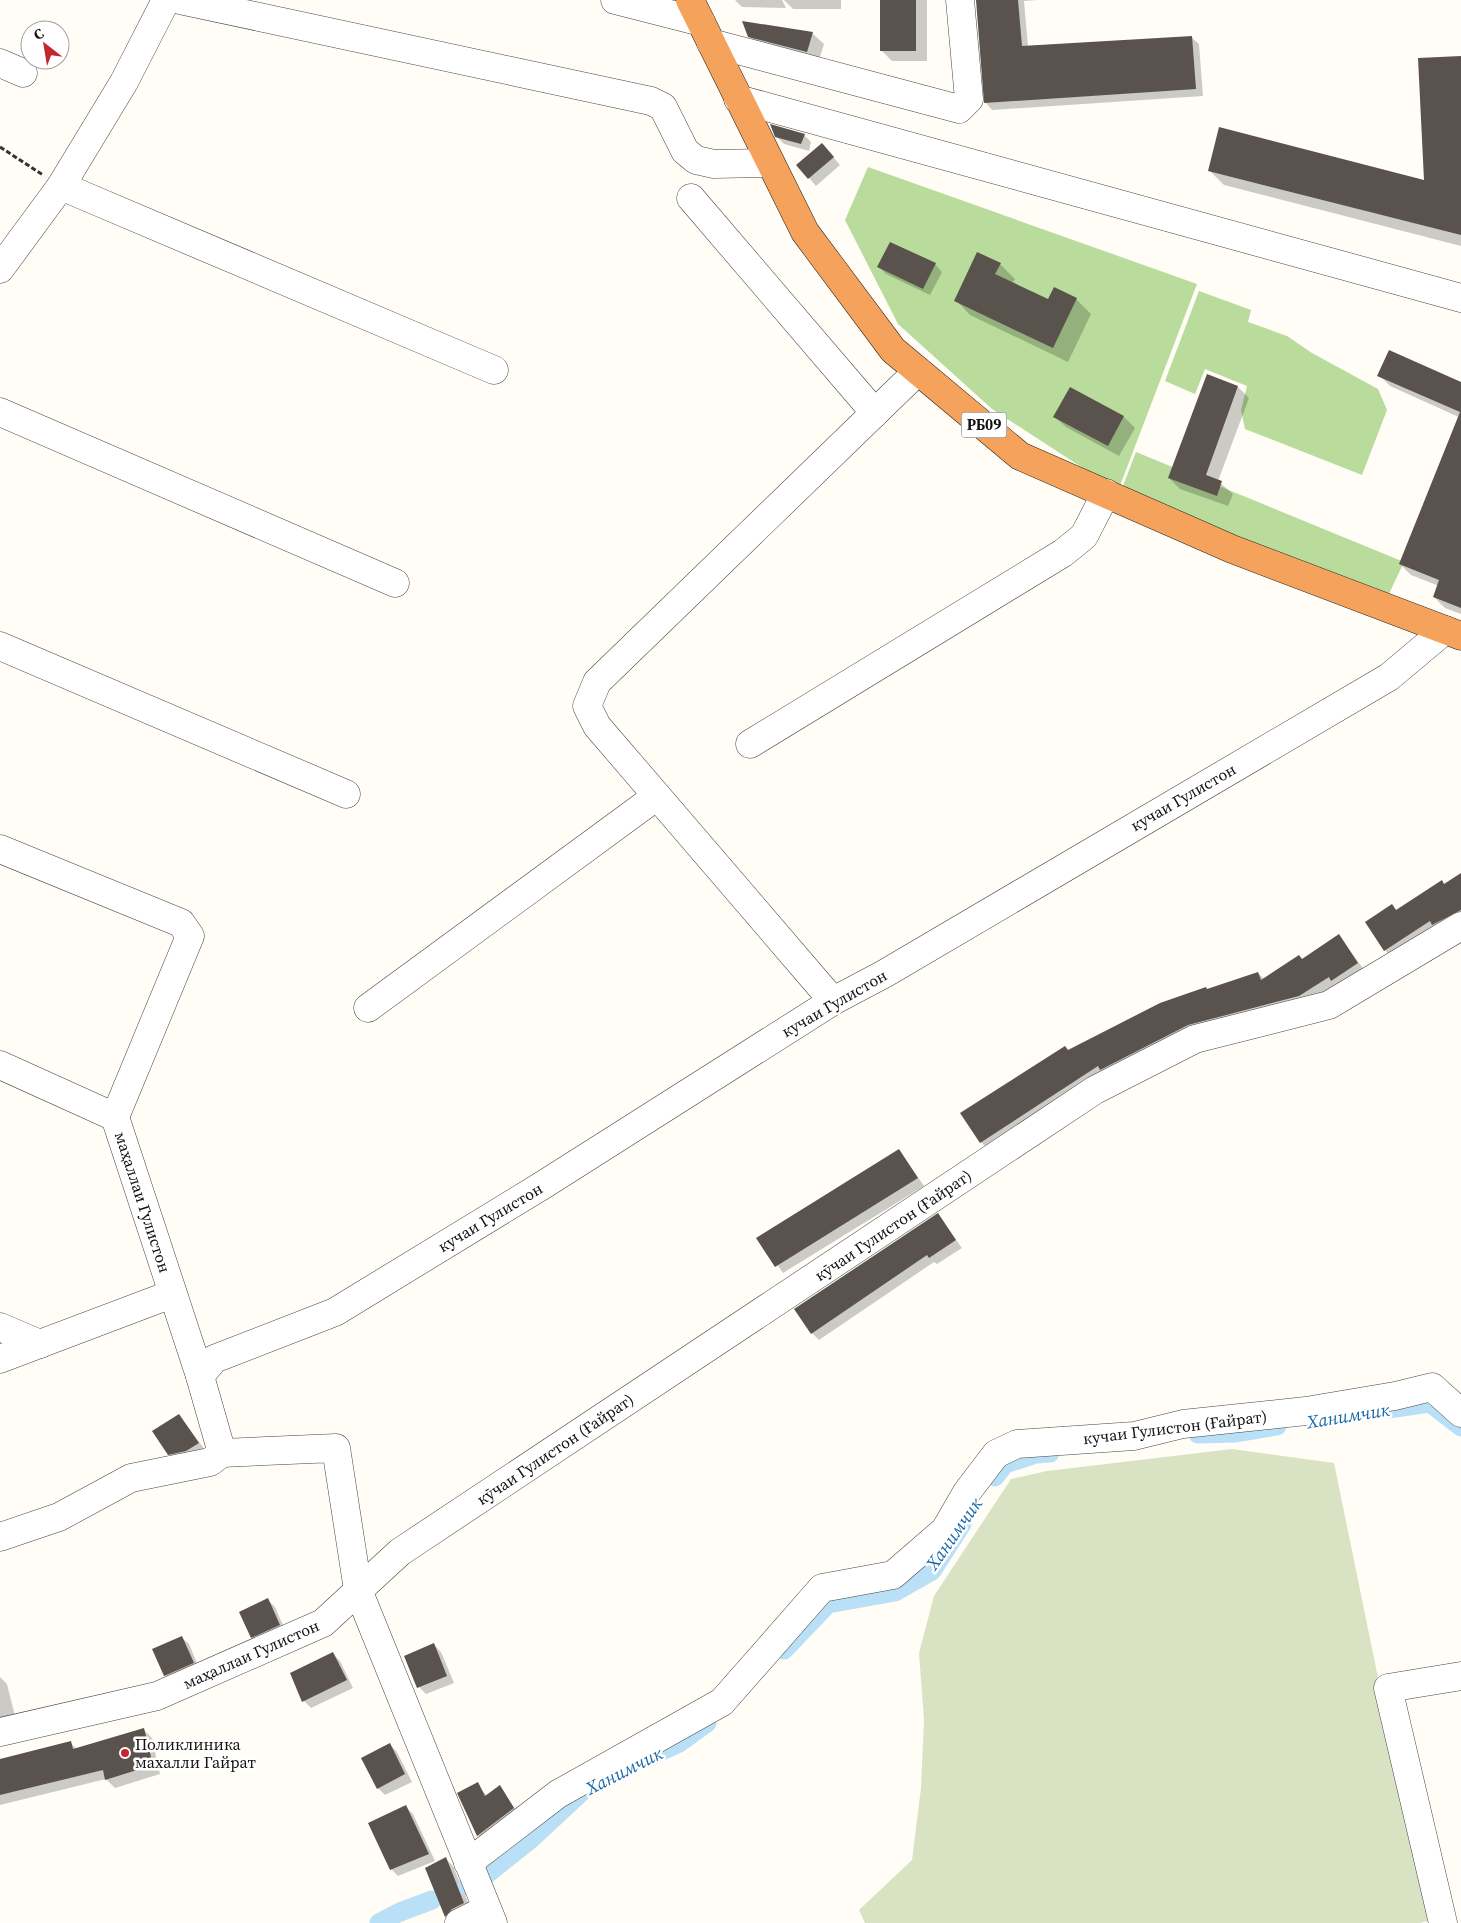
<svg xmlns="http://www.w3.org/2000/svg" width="1461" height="1923" font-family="'Source Serif 4',serif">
<rect width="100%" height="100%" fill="#fffdf5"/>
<!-- forest -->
<g fill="#b9dc9c">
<path d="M 868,167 L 1197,284 L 1118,491 L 992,409 L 898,324 L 845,220 Z"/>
<path d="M 1199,291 L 1251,310 L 1248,322 L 1287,336 L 1312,353 L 1378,389 L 1387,410 L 1362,475 L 1245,429 L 1241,410 L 1247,386 L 1205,369 L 1195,394 L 1165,381 Z"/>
<path d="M 1136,452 L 1404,562 L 1388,596 L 1121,491 Z"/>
</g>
<!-- cemetery -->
<path fill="#d9e3c4" d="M 1232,1449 L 1334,1463 L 1428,1921 L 1420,1923 L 865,1923 L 859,1910 L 912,1860 L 921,1788 L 924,1720 L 919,1653 L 934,1596 L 1011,1479 L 1047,1471 Z"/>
<!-- shadow -->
<g fill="#0003">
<path d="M 735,0 L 782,0 L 786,8 L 742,7 Z"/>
<path d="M 784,0 L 841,0 L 841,9 L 793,9 Z"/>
<path d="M 881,0 L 927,0 L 927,61 L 892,61 L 881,50 Z"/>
<path d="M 977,0 L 1038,0 L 1024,1 L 1028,46 L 1191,37 L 1199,44 L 1203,96 L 992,110 L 985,102 Z"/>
<path d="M 744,23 L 813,34 L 824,44 L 818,63 L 761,47 L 749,36 Z"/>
<path d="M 1461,57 L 1461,246 L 1224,185 L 1209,170 L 1425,181 Z"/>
<path d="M 804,135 L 811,142 L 809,151 L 784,144 L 776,136 Z"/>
<path d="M 829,152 L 840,165 L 816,186 L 798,165 Z"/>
<path d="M 935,264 L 942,272 L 930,295 L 886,274 L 879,267 Z"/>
<path d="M 1000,264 L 1015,279 L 1012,284 L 1048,301 L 1076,299 L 1091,314 L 1068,362 L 970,315 L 956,300 Z"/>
<path d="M 1379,375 L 1461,384 L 1461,418 L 1390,386 Z"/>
<path d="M 1207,376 L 1238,387 L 1249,398 L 1218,481 L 1233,494 L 1228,506 L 1180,489 L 1169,478 Z"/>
<path d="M 1070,389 L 1124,417 L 1135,428 L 1119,456 L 1066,427 L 1055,417 Z"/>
<path d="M 1461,423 L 1461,614 L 1445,608 L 1434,597 L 1439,586 L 1411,575 L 1400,564 Z"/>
<path d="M 1461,875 L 1461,920 L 1392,957 L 1385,950 L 1392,905 L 1397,911 Z"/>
<path d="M 1339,936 L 1365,971 L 1340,987 L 1336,984 L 1307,1003 L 1198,1031 L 988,1149 L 981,1142 L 1068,1051 L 1207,990 L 1258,973 L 1264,979 L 1302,960 Z"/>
<path d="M 899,1150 L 924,1186 L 783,1273 L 758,1238 Z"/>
<path d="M 938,1215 L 962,1248 L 937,1264 L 934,1262 L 819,1340 L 812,1333 Z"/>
<path d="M 179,1415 L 205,1450 L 176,1461 L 169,1454 Z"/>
<path d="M 268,1600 L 275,1607 L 286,1632 L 259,1644 L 252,1637 Z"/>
<path d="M 181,1637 L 189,1644 L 200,1670 L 172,1682 L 165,1675 Z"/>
<path d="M 434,1645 L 441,1652 L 454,1683 L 426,1694 L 419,1687 Z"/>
<path d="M 333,1654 L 340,1661 L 353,1688 L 311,1708 L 304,1701 Z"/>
<path d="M 0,1677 L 7,1684 L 15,1716 L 0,1719 Z"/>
<path d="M 143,1729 L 152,1738 L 160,1774 L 115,1788 L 106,1779 L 0,1805 L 0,1760 L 70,1743 L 77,1749 Z"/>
<path d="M 390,1745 L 397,1752 L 412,1782 L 385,1795 L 378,1788 Z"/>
<path d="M 477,1784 L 487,1796 L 500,1787 L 520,1816 L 485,1843 L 478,1836 L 459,1794 Z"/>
<path d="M 406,1807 L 413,1814 L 435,1861 L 398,1876 L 391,1869 Z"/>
<path d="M 446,1859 L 453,1866 L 471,1910 L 453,1923 L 446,1916 L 426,1868 Z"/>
</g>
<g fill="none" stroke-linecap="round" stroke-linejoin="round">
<!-- canal -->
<g stroke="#b9e0f7" stroke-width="19">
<path d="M 1388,1409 L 1430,1403 L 1461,1427"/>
<path d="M 1198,1434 L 1236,1433 L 1277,1426"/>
<path d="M 995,1477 L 1005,1464 L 1036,1454 L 1050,1453"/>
<path d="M 784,1650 L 828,1604 L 895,1592 L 932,1571 L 962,1524"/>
<path d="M 644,1759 L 679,1743 L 707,1723"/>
<path d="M 467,1886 L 476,1883 L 531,1839 L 588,1786"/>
<path d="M 379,1923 L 400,1912 L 432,1900"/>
</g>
</g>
<!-- building -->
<g fill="#5a524d">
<rect x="880" y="0" width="36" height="51"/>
<path d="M 976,0 L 1018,0 L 1022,46 L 1192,36 L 1196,89 L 984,103 Z"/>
<path d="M 742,21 L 813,32 L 807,52 L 748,37 Z"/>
<path d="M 1461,56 L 1461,235 L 1208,171 L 1219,127 L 1424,180 L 1418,58 Z"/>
<path d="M 770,124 L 805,134 L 801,144 L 775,137 Z"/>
<path d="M 822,143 L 834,157 L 808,179 L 796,165 Z"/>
<path d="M 890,242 L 936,263 L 923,289 L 877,267 Z"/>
<path d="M 977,252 L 1001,263 L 995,274 L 1048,299 L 1054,287 L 1077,298 L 1053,348 L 954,301 Z"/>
<path d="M 1389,350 L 1461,382 L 1461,608 L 1433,597 L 1439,580 L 1399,564 L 1460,412 L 1377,376 Z"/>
<path d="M 1207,374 L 1238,386 L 1206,475 L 1222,481 L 1217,496 L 1168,478 Z"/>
<path d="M 1070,387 L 1124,416 L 1108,446 L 1053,417 Z"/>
<path d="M 1461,873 L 1461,910 L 1432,925 L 1430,921 L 1384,951 L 1365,922 L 1392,904 L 1396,910 L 1442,880 L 1444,884 Z"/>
<path d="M 1339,934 L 1358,963 L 1331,981 L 1329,977 L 1299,996 L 1188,1025 L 1100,1070 L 1098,1066 L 980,1143 L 960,1113 L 1065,1046 L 1068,1050 L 1160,1003 L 1206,987 L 1207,989 L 1258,972 L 1261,980 L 1299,955 L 1302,959 Z"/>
<path d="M 899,1149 L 918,1178 L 775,1267 L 756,1238 Z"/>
<path d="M 938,1213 L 956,1240 L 929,1258 L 927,1255 L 811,1334 L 794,1309 Z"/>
<path d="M 179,1414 L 199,1443 L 186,1451 L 168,1455 L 152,1431 Z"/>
<path d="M 268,1598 L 280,1625 L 251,1638 L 239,1612 Z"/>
<path d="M 182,1636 L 194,1663 L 164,1676 L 152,1649 Z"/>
<path d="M 434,1643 L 447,1676 L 417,1688 L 404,1656 Z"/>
<path d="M 333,1652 L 347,1680 L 302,1702 L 290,1673 Z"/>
<path d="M 144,1728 L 153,1765 L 105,1780 L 103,1770 L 0,1795 L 0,1759 L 71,1741 L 73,1749 Z"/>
<path d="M 390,1743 L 405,1774 L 377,1789 L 361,1758 Z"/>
<path d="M 478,1782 L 485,1796 L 500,1785 L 514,1808 L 477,1836 L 457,1793 Z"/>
<path d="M 406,1805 L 429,1854 L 390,1870 L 368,1823 Z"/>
<path d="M 446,1857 L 464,1903 L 452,1909 L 445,1917 L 425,1868 Z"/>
</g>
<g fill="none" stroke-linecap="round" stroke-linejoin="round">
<!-- minor casing -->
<g stroke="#444" stroke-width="29">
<g id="minor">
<path d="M 180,0 L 651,101 L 663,107 L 685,151 L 696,160 L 714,164 L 770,163"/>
<path d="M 615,0 L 701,22"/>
<path d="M 711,43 L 959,109 L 969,99 L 960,0"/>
<path d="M 0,63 L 23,73"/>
<path d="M 738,99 L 1461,298"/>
<path d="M 61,186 L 494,370"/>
<path d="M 691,198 L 875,413"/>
<path d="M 0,269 L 61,186 L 124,82 L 166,0"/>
<path d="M 0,412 L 395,583"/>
<path d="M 0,646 L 346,794"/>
<path d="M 750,744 L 1063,553 L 1084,536 L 1106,493"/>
<path d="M 0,849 L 181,923 L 190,936 L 115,1117"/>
<path d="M 833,1001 L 597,726 L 587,706 L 597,682 L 918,371"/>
<path d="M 368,1008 L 657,796"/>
<path d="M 0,1065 L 115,1117 L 200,1376"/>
<path d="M 0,1327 L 40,1344"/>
<path d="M 0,1359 L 172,1294"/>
<path d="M 222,1453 L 336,1448 L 358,1590 L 493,1923"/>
<path d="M 0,1537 L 59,1517 L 131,1478 L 210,1462 L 222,1453 L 200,1376 L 214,1359 L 335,1312 L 543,1185 L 833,1001 L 884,974 L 1389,677 L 1445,630"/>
<path d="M 0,1732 L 157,1696 L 323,1623 L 400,1552 L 1095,1090 L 1195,1039 L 1329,1005 L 1461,926"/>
<path d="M 468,1863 L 558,1794 L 722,1702 L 822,1588 L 893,1575 L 945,1530 L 967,1492 L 996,1454 L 1017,1444 L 1134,1436 L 1183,1424 L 1306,1411 L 1395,1396 L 1432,1387 L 1461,1413"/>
<path d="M 459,1923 L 487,1909"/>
<path d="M 1443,1923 L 1388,1688 L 1461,1676"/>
</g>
</g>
<!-- highway casing -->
<g stroke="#222" stroke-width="29">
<path id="highway" d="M 690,0 L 805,232 L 893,350 L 1020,456 L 1232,549 L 1461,636"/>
</g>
<!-- path -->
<path stroke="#333" stroke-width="3" stroke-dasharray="5 2.5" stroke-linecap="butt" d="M 0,147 L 43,175"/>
<!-- minor -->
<use href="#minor" stroke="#fff" stroke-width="28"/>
<!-- highway -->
<use href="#highway" stroke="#f5a25d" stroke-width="28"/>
</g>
<!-- markers -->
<circle fill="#c4262e" stroke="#fff" stroke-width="2" cx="125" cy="1753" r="5"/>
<g text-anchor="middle" stroke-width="5" stroke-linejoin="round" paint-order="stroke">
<!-- shield labels -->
<rect fill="#fff" stroke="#585858" stroke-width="1" x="961.5" y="412.5" width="45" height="25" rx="4"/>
<g font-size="15" font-weight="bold" fill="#111">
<text x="984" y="430">РБ09</text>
</g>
<!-- street labels -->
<g font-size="16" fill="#111" stroke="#fff">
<text transform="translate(1183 797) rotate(-30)" y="6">кучаи Гулистон</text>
<text transform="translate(834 1003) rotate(-30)" y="6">кучаи Гулистон</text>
<text transform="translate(143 1202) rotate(72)" y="6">маҳаллаи Гулистон</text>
<text transform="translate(490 1217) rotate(-31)" y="6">кучаи Гулистон</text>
<text transform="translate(893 1225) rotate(-34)" y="6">кӯчаи Гулистон (Ғайрат)</text>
<text transform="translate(1175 1427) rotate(-7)" y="6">кучаи Гулистон (Ғайрат)</text>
<text transform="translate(555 1449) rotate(-34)" y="6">кӯчаи Гулистон (Ғайрат)</text>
<text transform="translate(251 1654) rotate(-24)" y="6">маҳаллаи Гулистон</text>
</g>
<!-- poi labels -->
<g font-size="16" fill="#111" stroke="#fff" text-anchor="start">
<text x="135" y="1750">Поликлиника<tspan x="135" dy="18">махалли Гайрат</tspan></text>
</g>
<!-- water labels -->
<g font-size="18" font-style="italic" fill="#1768a6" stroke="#fff">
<text transform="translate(1348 1416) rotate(-9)" y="6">Ханимчик</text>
<text transform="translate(954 1534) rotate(-55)" y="6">Ханимчик</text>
<text transform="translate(624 1771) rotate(-27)" y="6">Ханимчик</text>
</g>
</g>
<!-- north arrow -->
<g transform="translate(45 45) rotate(329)"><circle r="24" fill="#ffffff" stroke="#a0a0a0"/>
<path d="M0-4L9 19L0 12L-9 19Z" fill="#c4262e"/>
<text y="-8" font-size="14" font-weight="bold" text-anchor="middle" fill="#111111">С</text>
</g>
</svg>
